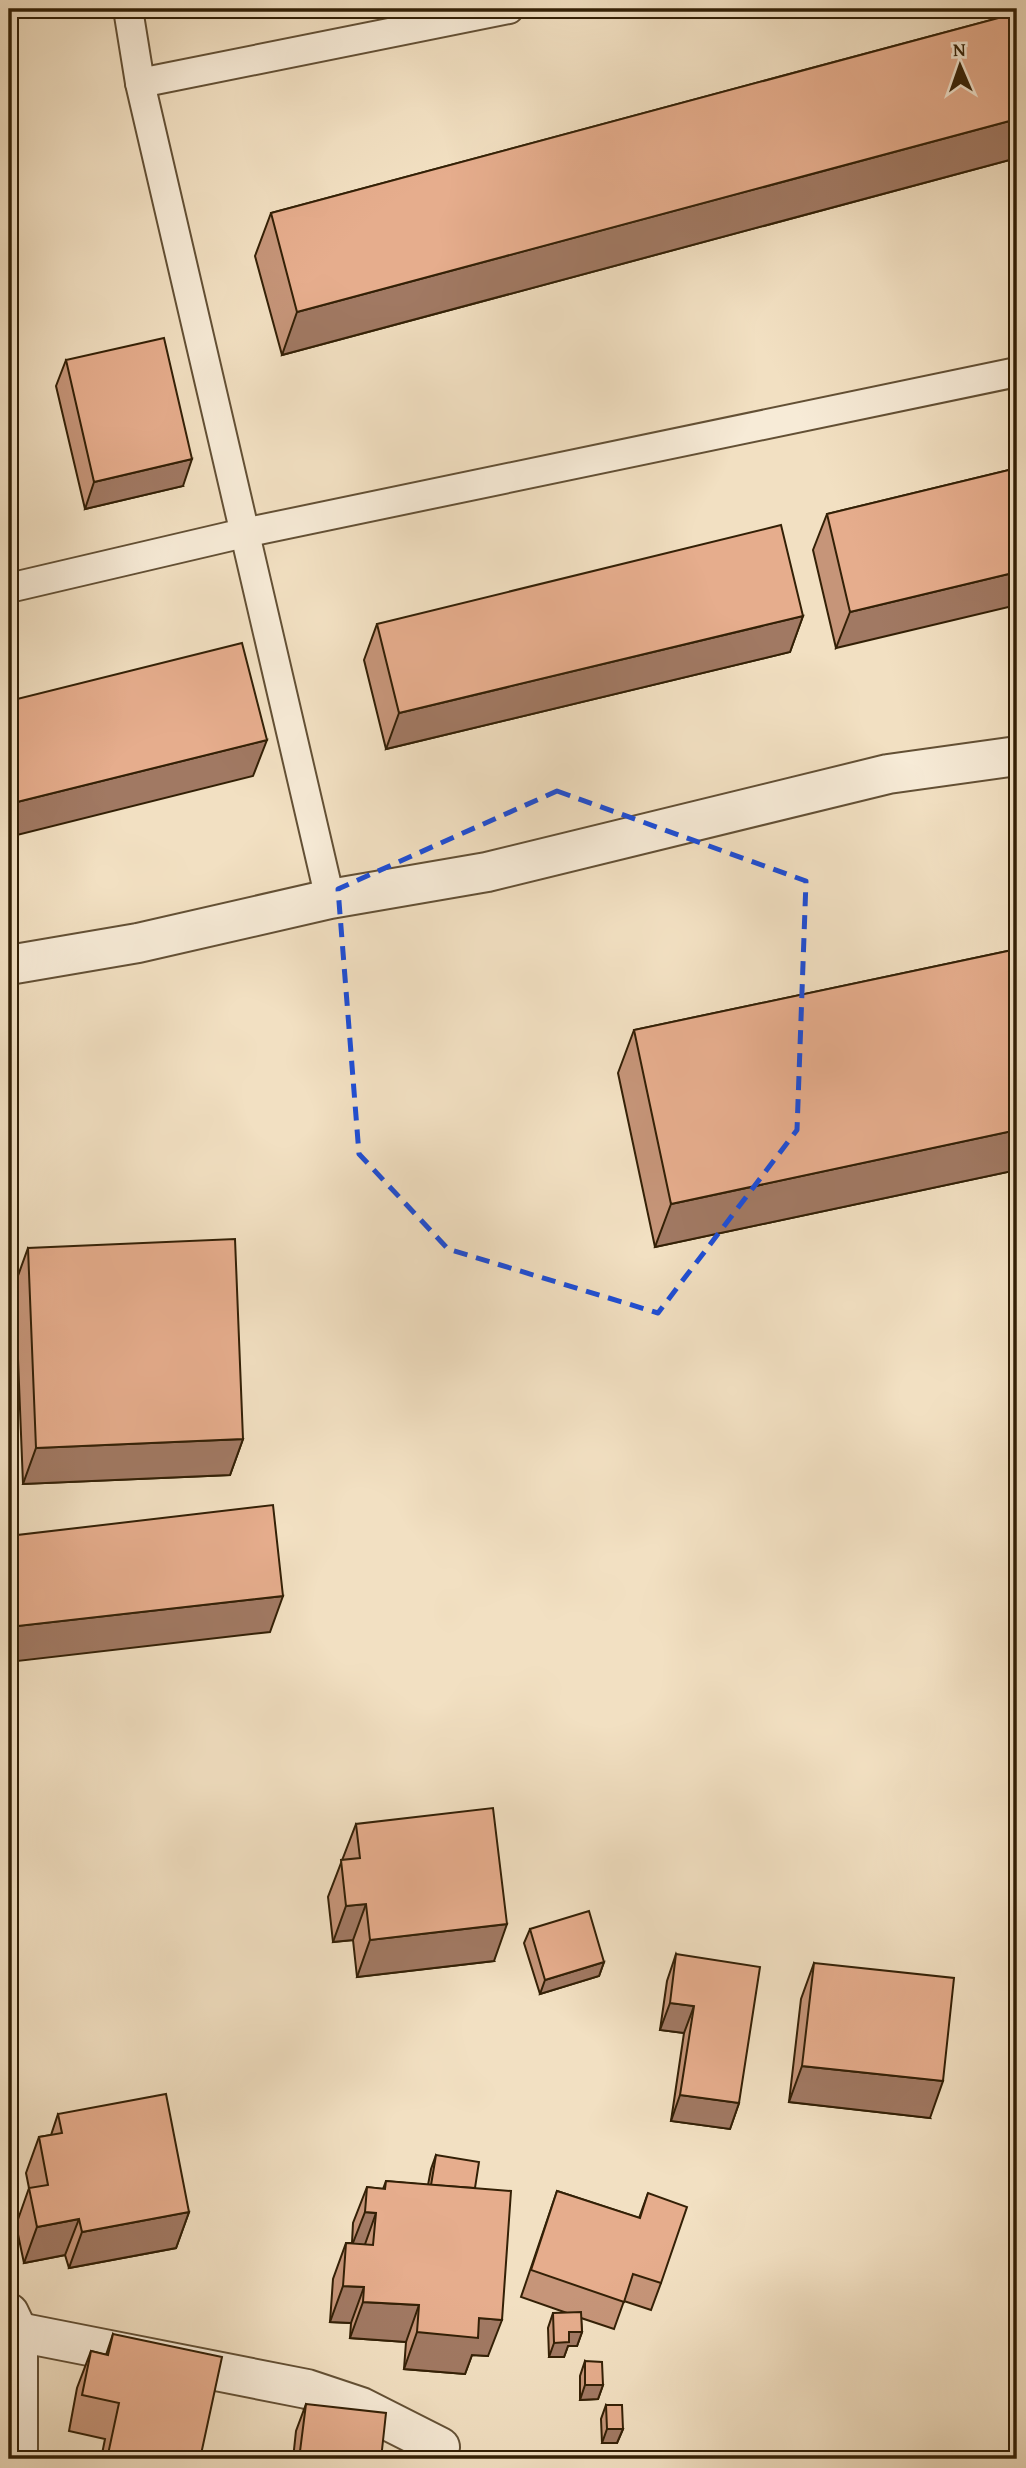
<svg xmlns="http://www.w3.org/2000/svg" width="1026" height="2468" font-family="'Gentium Book Plus',serif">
<rect width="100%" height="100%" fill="#f2e0c2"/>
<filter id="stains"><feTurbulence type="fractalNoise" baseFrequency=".00286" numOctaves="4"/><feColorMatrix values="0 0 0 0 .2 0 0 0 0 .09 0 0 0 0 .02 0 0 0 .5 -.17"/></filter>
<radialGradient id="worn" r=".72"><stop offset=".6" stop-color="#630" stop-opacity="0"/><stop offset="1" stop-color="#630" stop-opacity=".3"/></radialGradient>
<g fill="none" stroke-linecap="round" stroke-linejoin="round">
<!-- lane casing -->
<g stroke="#635035" stroke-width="32">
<g id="lane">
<path d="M 128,9 L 140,83 L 330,899"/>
<path d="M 140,83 L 509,9"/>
<path d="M 9,588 L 244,533 L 1017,372"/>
</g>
</g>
<!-- street casing -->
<g stroke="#635035" stroke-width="42">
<g id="street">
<path d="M 9,965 L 138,943 L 330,899 L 487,872 L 888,774 L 1017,756"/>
<path d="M 9,2313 L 18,2332 L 18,2459"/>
<path d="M 18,2332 L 307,2389 L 361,2407 L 440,2447"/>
</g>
</g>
<!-- lane -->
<use href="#lane" stroke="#f7ebd7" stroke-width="28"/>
<!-- street -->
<use href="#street" stroke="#f7ebd7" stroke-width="38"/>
</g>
<!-- wall -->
<g fill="#c69579" stroke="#332006" stroke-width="2">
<path d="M 1017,13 L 1017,158 L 282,355 L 255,256 L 271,213 Z"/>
<path d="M 66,360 L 183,486 L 85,509 L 56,386 Z"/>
<path d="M 1017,468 L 836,648 L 813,550 L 827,514 Z"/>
<path d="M 803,616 L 790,652 L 386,749 L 364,660 L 377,624 Z"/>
<path d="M 1017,949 L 1017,1170 L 655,1247 L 618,1073 L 634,1030 Z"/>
<path d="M 28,1248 L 243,1439 L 230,1475 L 23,1484 L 15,1284 Z"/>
<path d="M 356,1824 L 494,1961 L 357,1977 L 353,1940 L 333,1942 L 328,1897 Z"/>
<path d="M 530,1929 L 604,1962 L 599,1976 L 540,1994 L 524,1943 Z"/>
<path d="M 676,1954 L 739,2103 L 730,2129 L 671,2121 L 684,2033 L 660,2030 L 667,1981 Z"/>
<path d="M 814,1963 L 930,2118 L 789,2102 L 801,1999 Z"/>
<path d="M 58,2114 L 189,2212 L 176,2248 L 69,2268 L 65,2255 L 24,2263 L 16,2225 L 29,2188 L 26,2173 L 39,2137 L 51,2135 Z"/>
<path d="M 436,2155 L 475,2188 L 488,2356 L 472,2355 L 465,2374 L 404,2369 L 406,2342 L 350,2338 L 351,2323 L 330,2322 L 333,2279 L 346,2243 L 352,2243 L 353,2223 L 367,2187 L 383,2189 L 386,2181 L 428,2185 L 431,2169 Z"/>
<path d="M 557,2191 L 639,2218 L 648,2193 L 661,2283 L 651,2310 L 624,2301 L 614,2329 L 581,2318 L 582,2332 L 577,2346 L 568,2346 L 564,2357 L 549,2357 L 548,2328 L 553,2313 L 567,2313 L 521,2297 Z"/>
<path d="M 113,2334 L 200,2459 L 101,2459 L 105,2439 L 69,2431 L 77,2388 L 91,2351 L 106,2355 Z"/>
<path d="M 585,2361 L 603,2385 L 598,2399 L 580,2400 L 580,2376 Z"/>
<path d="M 306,2404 L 381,2459 L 293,2459 L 296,2431 Z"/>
<path d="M 606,2405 L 623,2429 L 617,2443 L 602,2443 L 601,2419 Z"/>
</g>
<!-- shaded-wall -->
<g fill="#a17963" stroke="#332006" stroke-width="2">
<path d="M 1017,119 L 1017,158 L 282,355 L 297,312 Z"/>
<path d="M 192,459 L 183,486 L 85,509 L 94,482 Z"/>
<path d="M 1017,572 L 1017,605 L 836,648 L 850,612 Z"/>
<path d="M 803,616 L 790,652 L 386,749 L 399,713 Z"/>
<path d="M 267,740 L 253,776 L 9,837 L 9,804 Z"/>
<path d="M 1017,1130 L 1017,1170 L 655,1247 L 671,1204 Z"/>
<path d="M 243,1439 L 230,1475 L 23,1484 L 36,1448 Z"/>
<path d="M 283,1596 L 270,1632 L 9,1662 L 9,1627 Z"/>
<path d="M 366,1904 L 353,1940 L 333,1942 L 346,1906 Z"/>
<path d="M 507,1924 L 494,1961 L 357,1977 L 370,1940 Z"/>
<path d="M 604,1962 L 599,1976 L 540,1994 L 545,1980 Z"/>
<path d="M 670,2003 L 694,2006 L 684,2033 L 660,2030 Z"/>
<path d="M 802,2066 L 943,2081 L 930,2118 L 789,2102 Z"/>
<path d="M 680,2095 L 739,2103 L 730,2129 L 671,2121 Z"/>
<path d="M 189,2212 L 176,2248 L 69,2268 L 82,2232 Z"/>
<path d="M 365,2212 L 376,2213 L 363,2250 L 351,2248 Z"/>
<path d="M 79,2219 L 65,2255 L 24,2263 L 37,2227 Z"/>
<path d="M 343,2286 L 364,2287 L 351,2323 L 330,2322 Z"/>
<path d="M 363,2302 L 419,2305 L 406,2342 L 350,2338 Z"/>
<path d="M 479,2318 L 502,2320 L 488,2356 L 472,2355 L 465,2374 L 404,2369 L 417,2332 Z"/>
<path d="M 569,2332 L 582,2332 L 577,2346 L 568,2346 L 564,2357 L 549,2357 L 554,2343 Z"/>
<path d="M 585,2385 L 603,2385 L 598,2399 L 580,2400 Z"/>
<path d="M 607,2429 L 623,2429 L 617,2443 L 602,2443 Z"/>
</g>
<!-- building -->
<g fill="#e6ad8d" stroke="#332006" stroke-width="2">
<path d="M 1017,13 L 1017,119 L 297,312 L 271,213 Z"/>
<path d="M 164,338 L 192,459 L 94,482 L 66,360 Z"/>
<path d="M 1017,468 L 1017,572 L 850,612 L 827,514 Z"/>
<path d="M 781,525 L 803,616 L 399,713 L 377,624 Z"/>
<path d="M 242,643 L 267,740 L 9,804 L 9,701 Z"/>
<path d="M 1017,949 L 1017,1130 L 671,1204 L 634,1030 Z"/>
<path d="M 235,1239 L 243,1439 L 36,1448 L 28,1248 Z"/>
<path d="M 273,1505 L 283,1596 L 9,1627 L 9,1536 Z"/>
<path d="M 493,1808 L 507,1924 L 370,1940 L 366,1904 L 346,1906 L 341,1860 L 360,1858 L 356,1824 Z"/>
<path d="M 589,1911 L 604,1962 L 545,1980 L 530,1929 Z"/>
<path d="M 676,1954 L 760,1967 L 739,2103 L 680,2095 L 694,2006 L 670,2003 Z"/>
<path d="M 814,1963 L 954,1978 L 943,2081 L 802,2066 Z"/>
<path d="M 166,2094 L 189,2212 L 82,2232 L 79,2219 L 37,2227 L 29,2188 L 48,2185 L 39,2137 L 62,2133 L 58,2114 Z"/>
<path d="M 436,2155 L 479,2162 L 475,2188 L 431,2185 Z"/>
<path d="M 386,2181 L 511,2191 L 502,2320 L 479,2318 L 478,2338 L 417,2332 L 419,2305 L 363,2302 L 364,2287 L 343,2286 L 346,2243 L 373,2245 L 376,2213 L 365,2212 L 367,2187 L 385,2189 Z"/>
<path d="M 557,2191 L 640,2218 L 648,2193 L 687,2207 L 661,2283 L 633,2274 L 624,2302 L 531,2270 Z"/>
<path d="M 581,2312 L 582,2332 L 569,2332 L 569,2342 L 554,2343 L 553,2313 Z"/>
<path d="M 113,2334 L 222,2357 L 200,2459 L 107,2459 L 119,2403 L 82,2395 L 91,2351 L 108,2355 Z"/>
<path d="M 585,2361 L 602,2362 L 603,2385 L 585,2385 Z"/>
<path d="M 306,2404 L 386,2413 L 381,2459 L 299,2459 Z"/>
<path d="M 606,2405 L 622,2405 L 623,2429 L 607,2429 Z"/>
</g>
<!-- marked area -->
<path fill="none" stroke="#1d4ed8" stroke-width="5" stroke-dasharray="14 9" stroke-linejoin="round" d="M 557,791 L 806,881 L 797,1130 L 658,1313 L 448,1249 L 359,1154 L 338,889 Z"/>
<!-- margin -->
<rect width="1026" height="2468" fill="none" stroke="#f2e0c2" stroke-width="35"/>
<rect x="10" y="10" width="1005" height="2447" fill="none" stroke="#332006" stroke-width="3.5"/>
<rect x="18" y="18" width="991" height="2433" fill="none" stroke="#332006" stroke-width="2"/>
<!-- north arrow -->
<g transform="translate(960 66) rotate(358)" stroke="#f7ebd7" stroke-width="5" paint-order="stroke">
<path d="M0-5L12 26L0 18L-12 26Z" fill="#332006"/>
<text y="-10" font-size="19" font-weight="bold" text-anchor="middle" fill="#332006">N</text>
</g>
<rect width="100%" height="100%" filter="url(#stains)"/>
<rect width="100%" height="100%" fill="url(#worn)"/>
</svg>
